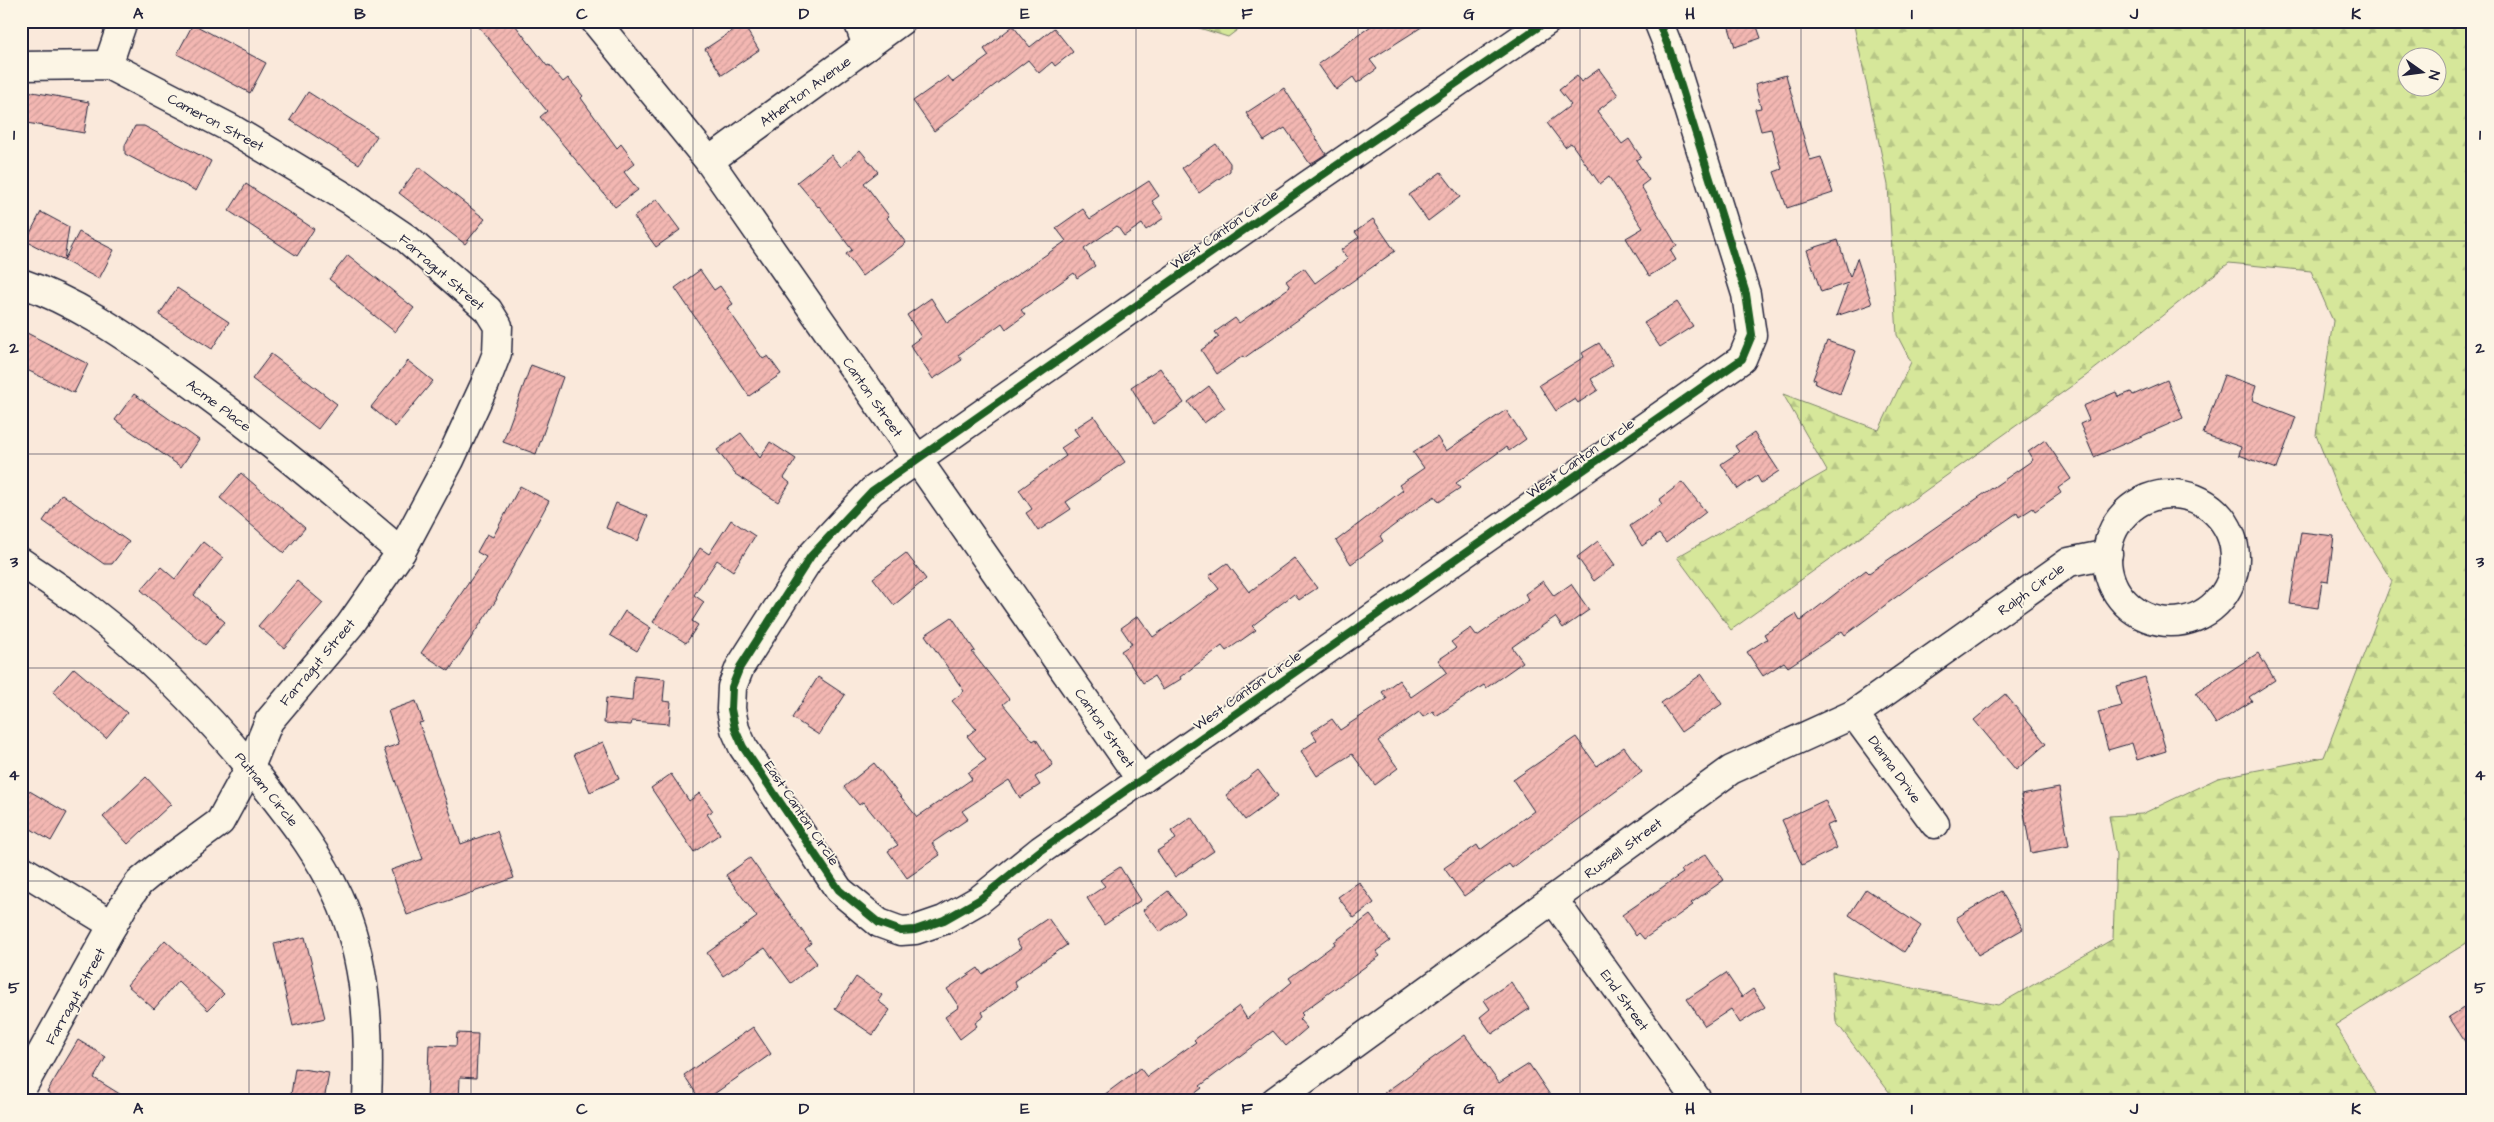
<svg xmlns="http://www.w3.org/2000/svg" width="2494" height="1122" font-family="'Architects Daughter',sans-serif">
<defs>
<pattern id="forest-firs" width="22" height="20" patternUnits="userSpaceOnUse" patternTransform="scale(1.25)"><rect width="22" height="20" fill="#d6e79a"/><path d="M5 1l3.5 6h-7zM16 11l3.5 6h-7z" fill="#b7c686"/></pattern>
<pattern id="building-hatch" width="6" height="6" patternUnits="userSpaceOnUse" patternTransform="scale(1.25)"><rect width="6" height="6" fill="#f3b7b2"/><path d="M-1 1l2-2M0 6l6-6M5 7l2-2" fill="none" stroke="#d09d9a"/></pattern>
</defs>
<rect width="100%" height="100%" fill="#fae9db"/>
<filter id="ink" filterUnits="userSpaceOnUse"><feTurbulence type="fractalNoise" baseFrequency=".02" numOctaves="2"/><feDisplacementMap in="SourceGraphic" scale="10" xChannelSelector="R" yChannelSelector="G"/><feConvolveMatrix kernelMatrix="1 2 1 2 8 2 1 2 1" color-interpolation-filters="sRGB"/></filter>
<g filter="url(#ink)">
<!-- forest -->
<g fill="url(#forest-firs)" stroke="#7c846a" fill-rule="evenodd">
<path d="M 1177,21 L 1249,21 L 1228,37 Z"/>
<path d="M 1853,21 L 2473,21 L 2473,939 L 2335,1025 L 2380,1101 L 1896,1101 L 1836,1022 L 1832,972 L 1998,1005 L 2113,939 L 2116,855 L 2109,816 L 2142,814 L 2218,778 L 2324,757 L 2392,581 L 2342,501 L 2316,435 L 2333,321 L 2311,271 L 2229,263 L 2087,375 L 1731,630 L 1677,557 L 1827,471 L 1783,394 L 1879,430 L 1911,362 L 1897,335 L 1888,185 ZM 2406,58 L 2436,58 L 2436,88 L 2406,88 Z"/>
</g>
<!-- building -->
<g fill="url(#building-hatch)" stroke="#22223b">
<path d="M 474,21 L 512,21 L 547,66 L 549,65 L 563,82 L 568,78 L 583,96 L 581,98 L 617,148 L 621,144 L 635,163 L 624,172 L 638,190 L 615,207 L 540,117 L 547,111 Z"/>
<path d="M 1378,21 L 1431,21 L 1370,60 L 1377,69 L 1357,83 L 1353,77 L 1336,90 L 1318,64 Z"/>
<path d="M 1727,21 L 1755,21 L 1761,38 L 1735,47 Z"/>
<path d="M 193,24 L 266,63 L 250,93 L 177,54 Z"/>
<path d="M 743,24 L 759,50 L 722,75 L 705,49 Z"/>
<path d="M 1013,26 L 1030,47 L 1054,28 L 1073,52 L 1055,66 L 1052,62 L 1039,73 L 1028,60 L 934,131 L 913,101 L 948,76 L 953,82 L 989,56 L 984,49 Z"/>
<path d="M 1599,69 L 1618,95 L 1597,111 L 1622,144 L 1629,139 L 1641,157 L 1636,160 L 1649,180 L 1641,186 L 1677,246 L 1670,250 L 1676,260 L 1649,276 L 1626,238 L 1643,228 L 1609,177 L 1600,184 L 1571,143 L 1565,147 L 1547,123 L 1571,105 L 1559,90 L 1577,76 L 1581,82 Z"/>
<path d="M 1786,75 L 1810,160 L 1821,157 L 1833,193 L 1787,208 L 1774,172 L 1782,169 L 1771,129 L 1761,131 L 1755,109 L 1761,108 L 1755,84 Z"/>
<path d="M 1284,88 L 1326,154 L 1310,164 L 1285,128 L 1264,141 L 1246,113 Z"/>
<path d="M 21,90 L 89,102 L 84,133 L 21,122 Z"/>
<path d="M 308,92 L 377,136 L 359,164 L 290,120 Z"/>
<path d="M 135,126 L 144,126 L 211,161 L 196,191 L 125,154 L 125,145 Z"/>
<path d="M 1216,144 L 1230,163 L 1230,171 L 1199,193 L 1182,168 Z"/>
<path d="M 860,150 L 878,172 L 864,183 L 889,216 L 887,218 L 906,243 L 862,276 L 846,254 L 852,250 L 819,206 L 818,207 L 797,182 L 831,155 L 841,167 Z"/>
<path d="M 419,167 L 485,219 L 465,244 L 399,193 Z"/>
<path d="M 1441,172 L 1460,197 L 1428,221 L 1409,195 Z"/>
<path d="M 1149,181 L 1159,196 L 1152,201 L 1164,218 L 1146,230 L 1142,224 L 1124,236 L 1117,226 L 1084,249 L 1095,266 L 1077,278 L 1074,273 L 1021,310 L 1025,315 L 1006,329 L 1002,323 L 958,355 L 962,360 L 933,379 L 910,345 L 921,337 L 907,315 L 931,298 L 947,323 L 1066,241 L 1056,228 L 1083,209 L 1090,219 Z"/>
<path d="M 246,184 L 314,229 L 297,256 L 229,211 Z"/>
<path d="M 657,199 L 680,230 L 656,247 L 634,217 Z"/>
<path d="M 41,212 L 69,227 L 64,260 L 79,232 L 114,250 L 99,279 L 26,241 Z"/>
<path d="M 1373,219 L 1395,251 L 1244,358 L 1243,356 L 1217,374 L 1201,350 L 1219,337 L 1215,332 L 1235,318 L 1239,323 L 1290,287 L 1286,281 L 1304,268 L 1315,283 L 1348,259 L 1341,250 L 1359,237 L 1355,232 Z"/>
<path d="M 1838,240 L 1850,277 L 1857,258 L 1872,304 L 1836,316 L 1848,283 L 1821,292 L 1807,250 Z"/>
<path d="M 348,255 L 414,308 L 395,332 L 329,279 Z"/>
<path d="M 700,270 L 714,290 L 720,286 L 733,304 L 727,308 L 763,359 L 768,356 L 781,374 L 749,396 L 675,288 Z"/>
<path d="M 177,288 L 229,322 L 212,349 L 159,315 Z"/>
<path d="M 1677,302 L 1693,326 L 1660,347 L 1644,323 Z"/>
<path d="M 21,330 L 88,364 L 74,393 L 21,367 Z"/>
<path d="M 1827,341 L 1856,351 L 1840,394 L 1815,384 L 1816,380 L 1813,379 Z"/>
<path d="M 1599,343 L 1613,365 L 1591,379 L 1598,390 L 1578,403 L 1575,399 L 1556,411 L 1539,385 L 1584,357 L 1582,353 Z"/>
<path d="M 271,354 L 337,404 L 318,429 L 252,379 Z"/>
<path d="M 408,361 L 433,381 L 395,427 L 371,407 Z"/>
<path d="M 531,365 L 563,377 L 536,454 L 503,442 Z"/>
<path d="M 1160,368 L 1184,403 L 1153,424 L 1131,387 Z"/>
<path d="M 2224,375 L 2256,386 L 2252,400 L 2296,417 L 2277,469 L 2239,455 L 2241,447 L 2203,434 Z"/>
<path d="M 2167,380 L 2183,418 L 2094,457 L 2080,424 L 2089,420 L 2083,406 L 2116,392 L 2118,397 L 2131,392 L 2133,395 Z"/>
<path d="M 1209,386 L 1225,408 L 1204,423 L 1188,402 Z"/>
<path d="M 134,394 L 199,440 L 181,467 L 115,420 Z"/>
<path d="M 1506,410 L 1526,439 L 1509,451 L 1506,447 L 1456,483 L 1460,488 L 1439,502 L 1435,496 L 1409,514 L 1380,536 L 1383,541 L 1351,564 L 1336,541 L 1403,490 L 1399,485 L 1424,468 L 1413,452 L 1437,437 L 1446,451 Z"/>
<path d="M 1094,416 L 1125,462 L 1066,502 L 1071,509 L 1038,531 L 1026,513 L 1032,509 L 1019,490 L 1066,456 L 1061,448 L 1079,436 L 1074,429 Z"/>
<path d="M 741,433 L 760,458 L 770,442 L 796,459 L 784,478 L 790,483 L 778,502 L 735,474 L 717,450 Z"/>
<path d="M 1754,433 L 1779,471 L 1761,483 L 1757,476 L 1738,489 L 1721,464 L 1739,452 L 1735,446 Z"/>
<path d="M 2045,440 L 2071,479 L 2058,488 L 2061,493 L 2035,511 L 2033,508 L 2019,517 L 2017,513 L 1915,583 L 1845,635 L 1842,631 L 1788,667 L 1784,662 L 1763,676 L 1747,652 L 1767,639 L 1764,634 L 1796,614 L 1800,621 L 1866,570 L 1869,573 L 2033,460 L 2028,452 Z"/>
<path d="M 241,473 L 305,528 L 284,553 L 220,498 Z"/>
<path d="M 1682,482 L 1706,512 L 1666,543 L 1659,534 L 1642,546 L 1630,526 L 1662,504 L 1659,500 Z"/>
<path d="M 520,486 L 549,501 L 496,598 L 497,599 L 449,671 L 421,653 L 486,557 L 477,552 L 487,534 L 493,537 Z"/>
<path d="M 62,494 L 129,542 L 112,564 L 104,564 L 43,521 Z"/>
<path d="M 616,503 L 648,516 L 638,541 L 606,528 Z"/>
<path d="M 731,520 L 755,536 L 733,571 L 717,560 L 694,595 L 704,602 L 692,621 L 698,625 L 686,643 L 653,622 L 700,548 L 709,554 Z"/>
<path d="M 2301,532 L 2334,536 L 2328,582 L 2322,581 L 2318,608 L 2290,604 Z"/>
<path d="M 1598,541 L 1615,565 L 1594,581 L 1577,557 Z"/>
<path d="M 203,542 L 223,558 L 194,595 L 225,622 L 205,645 L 141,590 L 161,567 L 175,579 Z"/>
<path d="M 906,553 L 926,579 L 894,605 L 873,578 Z"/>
<path d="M 1294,558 L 1317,588 L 1299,600 L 1294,594 L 1252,626 L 1256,630 L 1226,651 L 1222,646 L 1180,677 L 1181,679 L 1163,690 L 1154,676 L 1143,683 L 1121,651 L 1132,644 L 1121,628 L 1138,616 L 1153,637 L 1219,589 L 1209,576 L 1227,563 L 1249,592 Z"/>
<path d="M 297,581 L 323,603 L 284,648 L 258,626 Z"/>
<path d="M 1543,581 L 1554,596 L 1571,584 L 1589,610 L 1563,628 L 1555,617 L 1512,647 L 1523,662 L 1486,688 L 1484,685 L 1436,716 L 1433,711 L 1423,717 L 1419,712 L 1378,741 L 1398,768 L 1375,785 L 1352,754 L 1317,776 L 1301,751 L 1317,740 L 1312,732 L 1332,719 L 1340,730 L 1387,699 L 1382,692 L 1399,680 L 1411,697 L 1447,672 L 1438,660 L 1456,648 L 1451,642 L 1471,628 L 1477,636 L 1529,600 L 1525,594 Z"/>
<path d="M 625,611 L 651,628 L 637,651 L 610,635 Z"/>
<path d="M 952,617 L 975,651 L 972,652 L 1009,699 L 1003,704 L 1033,741 L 1036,739 L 1053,765 L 1035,777 L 1040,785 L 1020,798 L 1009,780 L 962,811 L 968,819 L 932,843 L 940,855 L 907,878 L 888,851 L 898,845 L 863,802 L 859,805 L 844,787 L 874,763 L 917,817 L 972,779 L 968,773 L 986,760 L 967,736 L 976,729 L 952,701 L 964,691 L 925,635 Z"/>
<path d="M 2258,653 L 2275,680 L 2249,697 L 2252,701 L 2216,724 L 2196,693 Z"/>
<path d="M 74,668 L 127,713 L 106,738 L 53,692 Z"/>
<path d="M 1702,674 L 1722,704 L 1681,732 L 1661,703 Z"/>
<path d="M 634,676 L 665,679 L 663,701 L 671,702 L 669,724 L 632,721 L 631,725 L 604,723 L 606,698 L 632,701 Z"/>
<path d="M 818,677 L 845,695 L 819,735 L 792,718 Z"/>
<path d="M 2145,677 L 2166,751 L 2137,760 L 2132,743 L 2108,750 L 2098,712 L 2122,706 L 2116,686 Z"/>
<path d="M 2005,694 L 2046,744 L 2016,770 L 1974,720 Z"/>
<path d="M 416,701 L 423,722 L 419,723 L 461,844 L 497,831 L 514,878 L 407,915 L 391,870 L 423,859 L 384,749 L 399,744 L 388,711 Z"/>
<path d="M 1576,737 L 1597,766 L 1624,747 L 1642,772 L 1512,868 L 1509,864 L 1464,896 L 1444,868 L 1477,845 L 1480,850 L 1534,811 L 1513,780 Z"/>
<path d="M 603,742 L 619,779 L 590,792 L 574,754 Z"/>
<path d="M 1258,770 L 1278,796 L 1245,820 L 1226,795 Z"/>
<path d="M 671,774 L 689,801 L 700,793 L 713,811 L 707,814 L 720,834 L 694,852 L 651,788 Z"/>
<path d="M 146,777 L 171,804 L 128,844 L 103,817 Z"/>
<path d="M 21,786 L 67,813 L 51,841 L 21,823 Z"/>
<path d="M 2059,788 L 2069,846 L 2031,853 L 2021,795 Z"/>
<path d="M 1825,800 L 1835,822 L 1826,826 L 1837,848 L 1802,865 L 1782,820 Z"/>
<path d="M 1191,817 L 1214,851 L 1175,877 L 1157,851 L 1176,839 L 1171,831 Z"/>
<path d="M 1706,854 L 1724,880 L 1691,903 L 1693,905 L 1644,939 L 1639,933 L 1636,936 L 1622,915 L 1683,873 L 1681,870 Z"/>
<path d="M 750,858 L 811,943 L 805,948 L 817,963 L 791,983 L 765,948 L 723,976 L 707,953 L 757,917 L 726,875 Z"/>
<path d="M 1120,867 L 1141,900 L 1104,925 L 1087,898 L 1105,886 L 1100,880 Z"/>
<path d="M 1359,882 L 1374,903 L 1354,918 L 1338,897 Z"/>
<path d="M 1866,889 L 1921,926 L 1904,952 L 1849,915 Z"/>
<path d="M 1168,891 L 1185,913 L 1160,932 L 1143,910 Z"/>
<path d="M 2001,891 L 2023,929 L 1978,955 L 1956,918 Z"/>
<path d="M 1370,915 L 1390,941 L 1376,951 L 1380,956 L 1301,1013 L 1303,1015 L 1299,1019 L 1307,1028 L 1286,1046 L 1273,1031 L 1200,1086 L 1202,1088 L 1185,1101 L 1096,1101 L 1140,1068 L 1147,1077 L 1196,1042 L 1194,1040 L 1239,1006 L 1247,1019 L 1292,982 L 1289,978 L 1335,944 L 1334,942 Z"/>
<path d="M 1048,918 L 1067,945 L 1014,981 L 1017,987 L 982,1012 L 984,1016 L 975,1023 L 977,1026 L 960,1039 L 945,1017 L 959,1007 L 947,989 L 978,968 L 982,974 L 1021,948 L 1016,940 Z"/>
<path d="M 305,937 L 325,1018 L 293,1026 L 274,944 Z"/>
<path d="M 165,940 L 224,994 L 208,1010 L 178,981 L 154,1009 L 127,985 Z"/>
<path d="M 1726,973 L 1742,997 L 1753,989 L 1765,1007 L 1740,1023 L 1731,1009 L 1705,1026 L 1687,999 Z"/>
<path d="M 856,977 L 882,995 L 878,1001 L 890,1010 L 873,1035 L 835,1009 Z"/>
<path d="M 1511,982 L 1529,1009 L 1492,1034 L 1480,1017 L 1490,1009 L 1484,1000 Z"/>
<path d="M 2473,1002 L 2473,1054 L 2449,1017 Z"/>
<path d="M 753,1027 L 771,1054 L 704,1101 L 701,1101 L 684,1075 Z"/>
<path d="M 457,1033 L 478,1034 L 476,1078 L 460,1077 L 459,1101 L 427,1101 L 429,1045 L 456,1046 Z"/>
<path d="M 1465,1035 L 1499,1083 L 1529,1064 L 1554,1101 L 1373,1101 Z"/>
<path d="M 78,1040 L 106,1057 L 94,1078 L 131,1101 L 62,1101 L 47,1092 Z"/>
<path d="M 295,1068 L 329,1073 L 324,1101 L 290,1101 Z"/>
</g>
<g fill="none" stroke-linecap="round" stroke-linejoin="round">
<!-- minor casing -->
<g stroke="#22223b" stroke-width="31">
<g id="minor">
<path d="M 595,21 L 709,161 L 1141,780"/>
<path d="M 858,21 L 867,46"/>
<path d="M 1547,21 L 1308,185 L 872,491 L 811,556 L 740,667 L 732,687 L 731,709 L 735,729 L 743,747 L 839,890 L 879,923 L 901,931 L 915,930 L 944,920 L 979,900 L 1041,850 L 1742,359 L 1752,335 L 1746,294 L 1670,51 L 1658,21"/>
<path d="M 108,65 L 123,21"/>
<path d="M 21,66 L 108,65 L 232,129 L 350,200 L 406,238 L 488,310 L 498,326 L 497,353 L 485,384 L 450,460 L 401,552 L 350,625 L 269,721 L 250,767 L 220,822 L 157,868 L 139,883 L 125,903 L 21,1090"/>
<path d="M 709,161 L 901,21"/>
<path d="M 21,283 C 74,301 121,333 166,365 C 248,423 325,487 401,552"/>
<circle cx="2171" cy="558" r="64"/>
<path d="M 21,562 C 43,577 65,591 86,607 C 155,660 217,724 270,792 C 296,825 321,858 338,896 C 367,959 370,1033 367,1101"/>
<path d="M 1854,714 L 1935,824"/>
<path d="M 21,869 L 113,925"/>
<path d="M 1553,899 L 1698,1101"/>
<path d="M 1275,1101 L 1731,770 L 1854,714 L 2069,562 L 2108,554"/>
</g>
</g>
<!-- minor -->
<use href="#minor" stroke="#fcf5e5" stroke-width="28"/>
<!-- cycleway casing -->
<g stroke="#fcf5e5" stroke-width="11">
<path id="cycleway" d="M 1547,21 L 1308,185 L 872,491 L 811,556 L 740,667 L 732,687 L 731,709 L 735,729 L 743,747 L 839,890 L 879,923 L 901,931 L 915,930 L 944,920 L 979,900 L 1041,850 L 1742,359 L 1752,335 L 1746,294 L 1670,51 L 1658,21"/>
</g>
<!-- cycleway -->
<use href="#cycleway" stroke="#1b5e20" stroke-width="8"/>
</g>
</g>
<!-- grid -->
<path fill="none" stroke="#22223b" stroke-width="1" stroke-opacity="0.55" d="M 249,21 L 249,1101M 471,21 L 471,1101M 693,21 L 693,1101M 914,21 L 914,1101M 1136,21 L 1136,1101M 1358,21 L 1358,1101M 1580,21 L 1580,1101M 1801,21 L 1801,1101M 2023,21 L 2023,1101M 2245,21 L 2245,1101M 21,241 L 2473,241M 21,454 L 2473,454M 21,668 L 2473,668M 21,881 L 2473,881"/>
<g text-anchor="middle" stroke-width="4" stroke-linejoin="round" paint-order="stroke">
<!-- street labels -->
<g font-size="14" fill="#22223b" stroke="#fcf5e5">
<text transform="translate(805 91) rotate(-36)" y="5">Atherton Avenue</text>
<text transform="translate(216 122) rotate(28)" y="5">Cameron Street</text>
<text transform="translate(1224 229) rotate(-35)" y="5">West Canton Circle</text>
<text transform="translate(442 272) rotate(41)" y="5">Farragut Street</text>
<text transform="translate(873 397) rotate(55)" y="5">Canton Street</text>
<text transform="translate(219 405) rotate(37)" y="5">Acme Place</text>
<text transform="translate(1580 458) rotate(-35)" y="5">West Canton Circle</text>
<text transform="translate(2031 589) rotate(-36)" y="5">Ralph Circle</text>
<text transform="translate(317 662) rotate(-50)" y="5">Farragut Street</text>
<text transform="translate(1247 690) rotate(-35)" y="5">West Canton Circle</text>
<text transform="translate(1105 728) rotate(55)" y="5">Canton Street</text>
<text transform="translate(1895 769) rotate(54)" y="5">Dianna Drive</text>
<text transform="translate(267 789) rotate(51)" y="5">Putnam Circle</text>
<text transform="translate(802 813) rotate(56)" y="5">East Canton Circle</text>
<text transform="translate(1623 848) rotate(-36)" y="5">Russell Street</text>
<text transform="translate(75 996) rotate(-61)" y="5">Farragut Street</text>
<text transform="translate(1625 1000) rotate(54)" y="5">End Street</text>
</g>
</g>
<!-- margin -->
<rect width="2494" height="1122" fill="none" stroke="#fcf5e5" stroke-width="55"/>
<!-- north arrow -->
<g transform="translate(2422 72) rotate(104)"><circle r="24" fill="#fcf5e5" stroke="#a5a1a1"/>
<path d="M0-4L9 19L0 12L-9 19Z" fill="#22223b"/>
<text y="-8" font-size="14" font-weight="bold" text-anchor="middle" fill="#22223b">N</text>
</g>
<rect x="28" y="28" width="2438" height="1066" fill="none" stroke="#22223b" stroke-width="2"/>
<g font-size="16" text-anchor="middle" font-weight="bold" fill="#22223b">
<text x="138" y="19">A</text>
<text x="360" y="19">B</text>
<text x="582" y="19">C</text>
<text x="804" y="19">D</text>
<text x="1025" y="19">E</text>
<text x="1247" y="19">F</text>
<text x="1469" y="19">G</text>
<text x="1690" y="19">H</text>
<text x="1912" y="19">I</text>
<text x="2134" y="19">J</text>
<text x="2356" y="19">K</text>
<text x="14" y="140">1</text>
<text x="2480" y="140">1</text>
<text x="14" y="353">2</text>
<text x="2480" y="353">2</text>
<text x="14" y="567">3</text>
<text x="2480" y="567">3</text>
<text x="14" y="780">4</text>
<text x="2480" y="780">4</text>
<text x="14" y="993">5</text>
<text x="2480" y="993">5</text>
<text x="138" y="1114">A</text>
<text x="360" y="1114">B</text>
<text x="582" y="1114">C</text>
<text x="804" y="1114">D</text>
<text x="1025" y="1114">E</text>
<text x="1247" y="1114">F</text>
<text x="1469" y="1114">G</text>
<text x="1690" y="1114">H</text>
<text x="1912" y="1114">I</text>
<text x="2134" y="1114">J</text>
<text x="2356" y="1114">K</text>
</g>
</svg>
